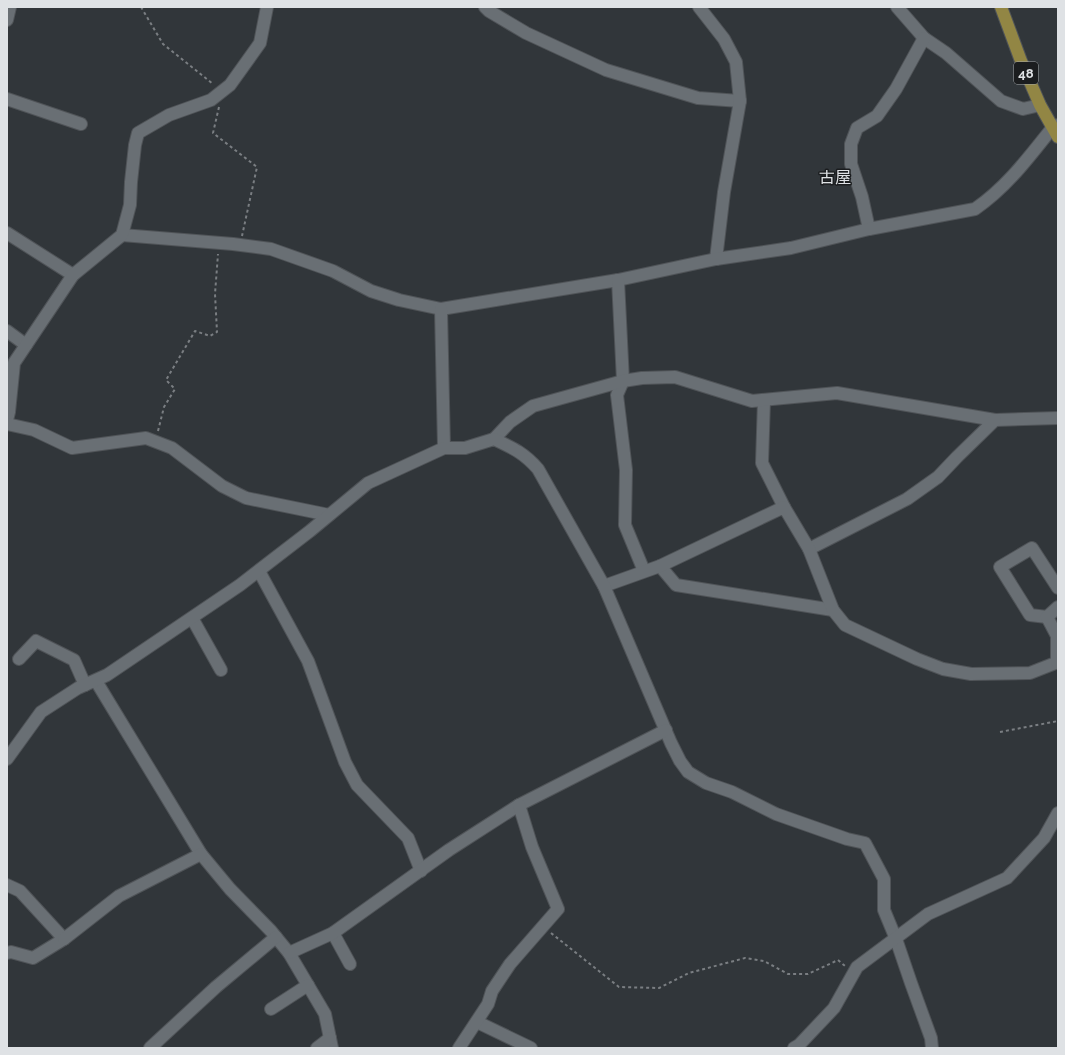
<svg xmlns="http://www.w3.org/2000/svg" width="1065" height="1055" font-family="Raleway,'Noto Sans JP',sans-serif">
<rect width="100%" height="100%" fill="#31363a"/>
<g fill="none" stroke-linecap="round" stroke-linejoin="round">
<!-- minor casing -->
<g stroke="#505458" stroke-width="14">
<g id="minor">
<path d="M 485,7 L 489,11 L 526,33 L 606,70 L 698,98 L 740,101"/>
<path d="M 699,7 L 724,39 L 736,62 L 740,101 L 724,192 L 716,259"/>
<path d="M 897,7 L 924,38 L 946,53 L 1001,101 L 1023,109 L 1040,105"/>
<path d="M 7,20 L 10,7"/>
<path d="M 7,99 L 81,124"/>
<path d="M 869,229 L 862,197 L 851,164 L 851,144 L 857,128 L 877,116 L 896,89 L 924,38"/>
<path d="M 7,233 L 73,275"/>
<path d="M 122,235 L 233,244 L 271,249 L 333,271 L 371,291 L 399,300 L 441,309 L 618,280 L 716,259 L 791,248 L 869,229 L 975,209 C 1007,187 1029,157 1053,127 L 1058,125"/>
<path d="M 618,280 L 623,381 L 617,395 L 626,470 L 625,525 L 644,571"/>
<path d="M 441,309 L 444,448"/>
<path d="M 7,331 L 26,345"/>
<path d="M 764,400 L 762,463 L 784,507"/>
<path d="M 7,420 L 9,412 L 14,363 L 73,275 L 122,235 L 130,205 L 131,182 L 135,145 L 138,133 L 169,115 L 211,100 L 230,85 L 260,43 L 267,7"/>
<path d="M 7,424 L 34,430 L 72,448 L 146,438 L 172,448 L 222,486 L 246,498 L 329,515"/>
<path d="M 494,439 L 510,422 L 533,406 L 623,381 L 642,378 L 675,377 L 752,401 L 837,393 L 995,420 L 1058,418"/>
<path d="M 809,549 L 907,499 L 938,477 L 957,457 L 995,420"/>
<path d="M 660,566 L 676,585 L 833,610"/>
<path d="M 259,571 L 308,661 L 345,762 L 357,785 L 408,838 L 421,871"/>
<path d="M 604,586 L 660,566 L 784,507 L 809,549 L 833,610 L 845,625 L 917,659 L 943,669 L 971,674 L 1030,673 L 1058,662"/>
<path d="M 1047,617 L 1030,615 L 1000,567 L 1032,548 L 1058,588"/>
<path d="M 192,618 L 221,670"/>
<path d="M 19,659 L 36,641 L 74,660 L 85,685"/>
<path d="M 1057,662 L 1057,636 L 1047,617 L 1058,607"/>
<path d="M 96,681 L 201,854 L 230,889 L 271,931 L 289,953 L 325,1014 L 332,1048"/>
<path d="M 7,759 L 41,712 L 78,688 L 107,675 L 240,585 L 310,531 L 368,483 L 444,448 L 465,448 L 494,439 C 513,448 524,453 538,469 L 604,586 L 671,743 L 680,761 L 688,772 L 706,783 L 732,792 L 776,814 L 847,839 L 865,843 L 884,879 L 884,910 L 896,939 L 911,983 L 931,1038 L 932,1048"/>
<path d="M 7,885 L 20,891 L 64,939 L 33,958 L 11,952 L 7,953"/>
<path d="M 333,933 L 350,964"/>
<path d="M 64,939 L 119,896 L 201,854"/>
<path d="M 289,953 L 333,933 L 449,850 L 519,805 L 666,730"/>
<path d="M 271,1009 L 308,985"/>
<path d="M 477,1022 L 531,1048"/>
<path d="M 150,1048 L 216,987 L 276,937"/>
<path d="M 317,1048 L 330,1038"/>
<path d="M 459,1048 L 488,1004 L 492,991 L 510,964 L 558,909 L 532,847 L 519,805"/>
<path d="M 794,1048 L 799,1045 L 834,1008 L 857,967 L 928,914 L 1007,878 L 1044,838 L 1058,813"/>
</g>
</g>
<!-- major casing -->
<g stroke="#505458" stroke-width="14">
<path id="major" d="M 1001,7 L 1021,61 L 1040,105 L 1058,137"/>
</g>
<!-- path -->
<g stroke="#7a7e82" stroke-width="2" stroke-dasharray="3 3" stroke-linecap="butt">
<path d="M 141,7 L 163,44 L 213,84"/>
<path d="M 219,107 L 213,133 L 257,167 L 242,236"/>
<path d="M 158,431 L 164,407 L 175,389 L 166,380 L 195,331 L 210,336 L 217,332 L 215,294 L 218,254"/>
<path d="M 1000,732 L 1058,721"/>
<path d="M 551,933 L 619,987 L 659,988 L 689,973 L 745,958 L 764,961 L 788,974 L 808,974 L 838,960 L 845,966"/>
</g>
<!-- minor -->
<use href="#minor" stroke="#696f74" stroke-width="12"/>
<!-- major -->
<use href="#major" stroke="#928644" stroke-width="12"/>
</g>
<g text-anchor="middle" stroke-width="3" stroke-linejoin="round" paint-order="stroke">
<!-- shield labels -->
<rect fill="#1b1d1f" stroke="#a4a7aa" stroke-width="1" x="1014" y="62" width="24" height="22" rx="3"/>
<g font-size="13" font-weight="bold" fill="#dfe2e5">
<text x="1026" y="78">48</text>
</g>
<!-- quarter labels -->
<g font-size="16" fill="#dfe2e5" stroke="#1b1d1f">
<text x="835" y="183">古屋</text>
</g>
</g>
<!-- border -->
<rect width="1065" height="1055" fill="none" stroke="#dfe2e5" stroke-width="16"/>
</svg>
